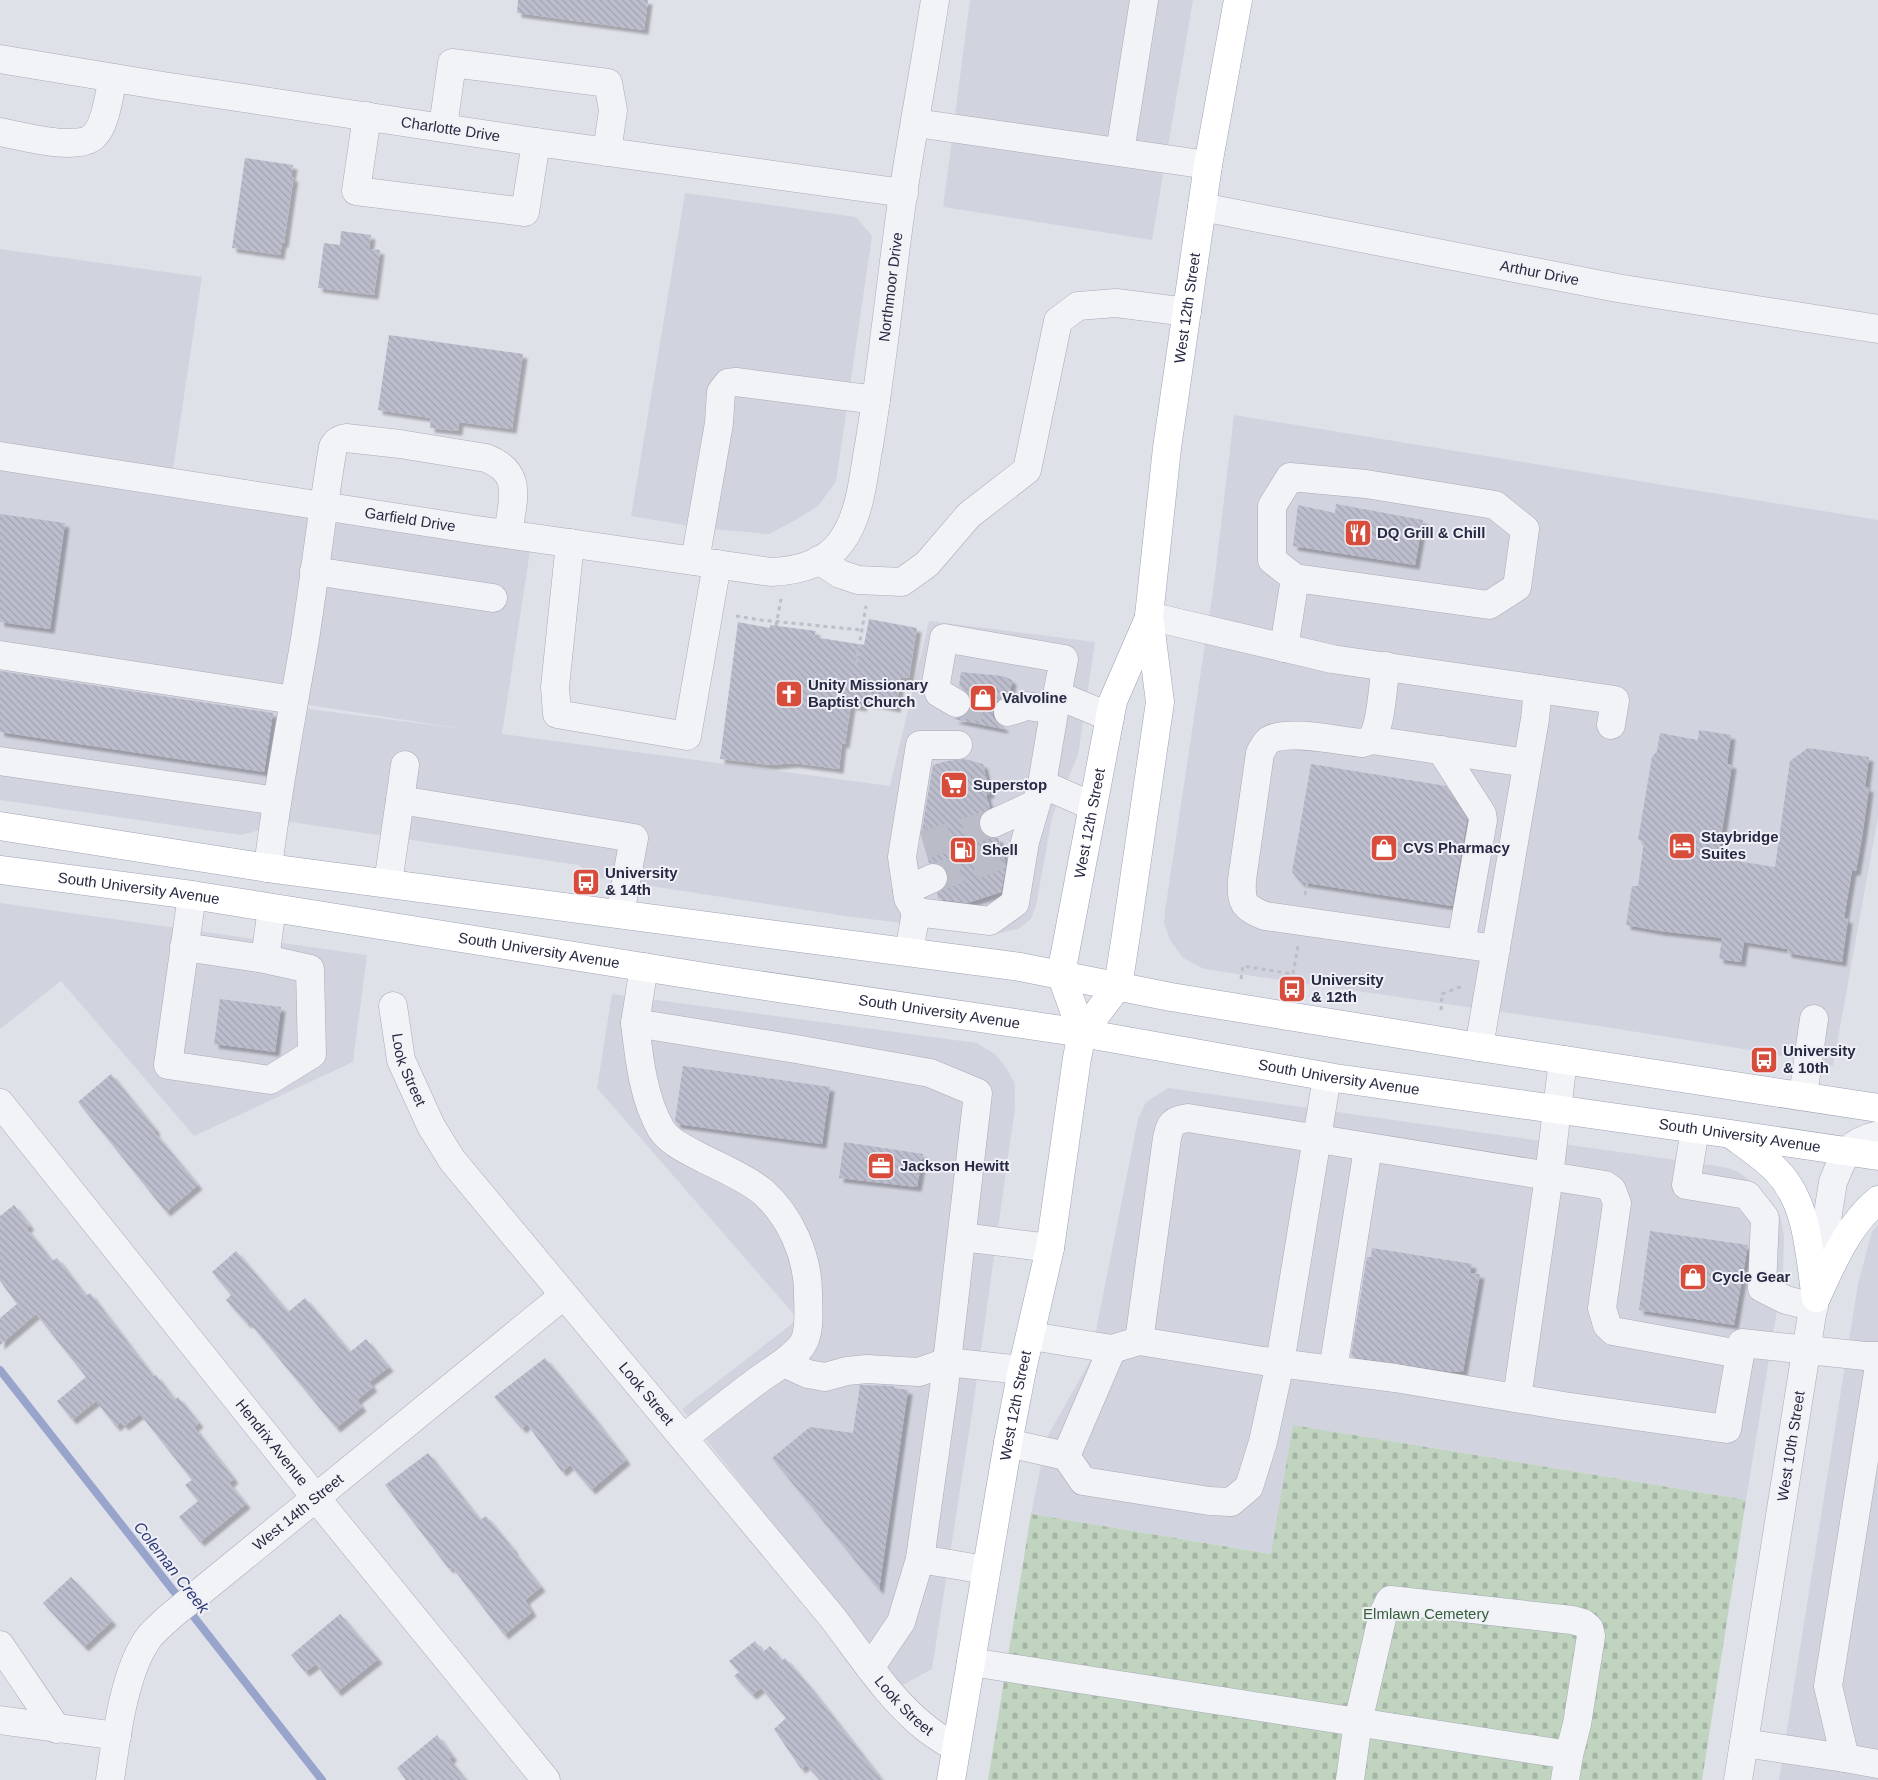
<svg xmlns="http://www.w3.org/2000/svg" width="1878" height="1780" font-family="Arial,sans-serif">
<defs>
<pattern id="cemetery-stones" width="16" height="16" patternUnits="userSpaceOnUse" patternTransform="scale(1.25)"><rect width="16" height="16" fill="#c0d4c0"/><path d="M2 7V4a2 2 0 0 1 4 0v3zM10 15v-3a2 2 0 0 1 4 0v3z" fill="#a5b6a6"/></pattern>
<pattern id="building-back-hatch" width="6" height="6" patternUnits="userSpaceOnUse" patternTransform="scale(1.25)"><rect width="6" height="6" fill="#bcbecd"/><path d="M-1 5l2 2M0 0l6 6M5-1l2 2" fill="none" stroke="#a2a3b1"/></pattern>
<filter id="shadow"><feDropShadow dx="4.5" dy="4.5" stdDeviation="1" flood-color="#0004"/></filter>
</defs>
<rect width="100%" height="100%" fill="#dfe1e9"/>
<!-- built -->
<g fill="#d1d3df">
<path d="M 970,0 L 1193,0 L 1152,240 L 943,207 Z"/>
<path d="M 685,193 L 856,217 L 872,236 L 836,482 L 818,506 L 794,521 L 769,534 L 701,528 L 631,516 Z"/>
<path d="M 0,249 L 202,277 L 171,482 L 532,538 L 502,734 L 890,786 L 929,621 L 1095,642 L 1078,755 L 1052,817 L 1036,906 L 1031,919 L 1018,929 L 996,934 L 852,917 L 592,877 L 579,865 L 291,822 L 241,835 L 0,800 L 0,660 L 309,709 L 463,729 L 0,657 Z"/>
<path d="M 1234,415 L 1878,520 L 1878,817 L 1833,1066 L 1762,1052 L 1599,1026 L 1204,969 L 1183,958 L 1170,940 L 1164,923 L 1165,911 L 1214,584 Z"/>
<path d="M 0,903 L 367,955 L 353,1062 L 194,1136 L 61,981 L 0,1029 Z"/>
<path d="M 612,994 L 977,1043 L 995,1054 L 1007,1069 L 1015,1084 L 1015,1107 L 973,1407 L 932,1669 L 901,1686 L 682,1409 L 798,1319 L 597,1088 Z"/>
<path d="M 1168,1088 L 1711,1165 L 1728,1168 L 1740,1173 L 1756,1185 L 1781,1220 L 1784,1236 L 1783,1273 L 1746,1500 L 1293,1425 L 1272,1554 L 1031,1514 L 1047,1437 L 1090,1361 L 1138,1119 L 1146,1102 Z"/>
<path d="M 1878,1225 L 1878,1780 L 1779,1780 L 1858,1284 L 1872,1231 Z"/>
</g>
<!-- cemetery -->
<path fill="url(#cemetery-stones)" d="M 1293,1425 L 1746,1500 L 1702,1780 L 988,1780 L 1031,1514 L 1271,1554 Z"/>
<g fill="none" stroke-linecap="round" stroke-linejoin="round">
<!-- stream -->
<path stroke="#98a4cc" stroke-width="8" d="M 0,1370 L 322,1780"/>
</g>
<!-- building -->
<g fill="url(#building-back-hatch)" filter="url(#shadow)">
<path d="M 518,0 L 648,0 L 644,30 L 517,13 Z"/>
<path d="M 245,158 L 293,165 L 291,177 L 294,178 L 292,188 L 284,243 L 282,243 L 280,255 L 232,248 Z"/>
<path d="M 341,231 L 371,235 L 369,249 L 380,250 L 374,295 L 318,288 L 324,243 L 340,245 Z"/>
<path d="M 389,335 L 523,354 L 512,429 L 459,422 L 458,431 L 430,428 L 431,418 L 378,410 Z"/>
<path d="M 1336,504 L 1423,520 L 1415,565 L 1293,546 L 1298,505 L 1335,513 Z"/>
<path d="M 0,514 L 65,523 L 50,629 L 0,622 Z"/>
<path d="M 869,619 L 917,628 L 909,678 L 901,677 L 896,708 L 863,701 L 862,707 L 851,705 L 845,744 L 842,743 L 839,769 L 794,763 L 771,765 L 720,759 L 738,622 L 770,628 L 770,625 L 816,631 L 814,637 L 864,645 Z"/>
<path d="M 0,671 L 273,713 L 264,772 L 0,732 Z"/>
<path d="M 961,672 L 1003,676 L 1012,680 L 1010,695 L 997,701 L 993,709 L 993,717 L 997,723 L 1004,727 L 1003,729 L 953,719 L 964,716 L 970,710 L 972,704 L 969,695 L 959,686 Z"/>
<path d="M 1699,730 L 1731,735 L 1727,764 L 1732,764 L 1718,858 L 1775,867 L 1790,761 L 1808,748 L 1869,757 L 1865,787 L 1869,788 L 1862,837 L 1856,871 L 1852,871 L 1844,918 L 1848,919 L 1842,962 L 1787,953 L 1787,949 L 1744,942 L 1741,962 L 1719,959 L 1722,938 L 1660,931 L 1626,925 L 1632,886 L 1638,886 L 1644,841 L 1638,840 L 1652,757 L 1657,751 L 1660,733 L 1698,740 Z"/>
<path d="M 965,759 L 983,764 L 990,793 L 986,795 L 990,808 L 981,814 L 978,822 L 980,829 L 985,836 L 992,838 L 998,838 L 1006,864 L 1001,892 L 967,903 L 938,899 L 937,893 L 945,887 L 948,880 L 947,872 L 942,865 L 935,863 L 929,863 L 921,835 L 933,765 L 947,761 Z"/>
<path d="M 1311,764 L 1446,786 L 1467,820 L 1452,906 L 1300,882 L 1292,872 Z"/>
<path d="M 220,999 L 281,1007 L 275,1052 L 214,1044 Z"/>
<path d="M 683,1066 L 830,1087 L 822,1144 L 677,1124 L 675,1121 Z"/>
<path d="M 111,1074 L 156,1130 L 154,1132 L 198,1185 L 166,1212 L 78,1102 Z"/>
<path d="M 844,1142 L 923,1154 L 917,1187 L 839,1178 Z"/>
<path d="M 14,1205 L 30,1226 L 26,1228 L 52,1261 L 57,1258 L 86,1296 L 90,1293 L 153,1376 L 156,1375 L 175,1400 L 178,1397 L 199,1423 L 194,1427 L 234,1479 L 229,1483 L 246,1504 L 200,1542 L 179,1517 L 198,1501 L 185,1485 L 192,1480 L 140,1414 L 124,1426 L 121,1422 L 116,1427 L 96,1401 L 72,1420 L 57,1401 L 86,1377 L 36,1314 L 0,1345 L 0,1318 L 17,1304 L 0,1281 L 0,1216 Z"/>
<path d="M 1650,1231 L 1748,1245 L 1734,1325 L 1639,1310 Z"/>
<path d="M 1372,1248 L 1472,1264 L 1470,1273 L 1480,1274 L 1463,1371 L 1454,1372 L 1353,1357 L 1351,1355 L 1367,1257 L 1371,1257 Z"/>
<path d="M 236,1251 L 288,1312 L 305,1298 L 350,1352 L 366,1339 L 389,1367 L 369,1382 L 373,1387 L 357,1400 L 362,1407 L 336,1428 L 249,1322 L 247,1324 L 226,1300 L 231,1295 L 212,1272 Z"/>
<path d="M 545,1358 L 594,1418 L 626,1460 L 591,1490 L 570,1465 L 562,1472 L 527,1424 L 522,1429 L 494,1397 Z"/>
<path d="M 860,1385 L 894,1386 L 894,1388 L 908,1390 L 879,1590 L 772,1458 L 810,1427 L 853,1433 Z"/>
<path d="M 428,1453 L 480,1520 L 486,1516 L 514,1550 L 513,1551 L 541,1587 L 525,1600 L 532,1612 L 504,1635 L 452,1567 L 449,1569 L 385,1485 Z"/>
<path d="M 71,1577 L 112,1621 L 84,1647 L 43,1603 Z"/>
<path d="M 340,1614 L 378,1659 L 337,1692 L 316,1664 L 305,1672 L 291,1655 Z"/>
<path d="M 755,1641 L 763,1652 L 770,1646 L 782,1661 L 785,1658 L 810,1687 L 882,1780 L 820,1780 L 806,1765 L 801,1769 L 774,1729 L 786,1718 L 761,1688 L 752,1695 L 734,1676 L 739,1672 L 729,1661 Z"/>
<path d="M 437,1735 L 453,1757 L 449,1759 L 466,1780 L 406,1780 L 397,1768 Z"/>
</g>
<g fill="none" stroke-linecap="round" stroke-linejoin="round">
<!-- minor-tunnel -->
<g stroke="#babcc8" stroke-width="28" stroke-dasharray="28 14" stroke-linecap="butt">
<path d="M 956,703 L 1008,712"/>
<path d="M 924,845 L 994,823"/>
<path d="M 933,878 L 1003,855"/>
</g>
<!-- minor casing -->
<g stroke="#a8aab7" stroke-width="29">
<g id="minor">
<path id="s1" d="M 0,59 L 163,86 L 536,142 L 904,193"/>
<path d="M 367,116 L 356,191 L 525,212 L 536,142"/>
<path d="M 916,123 L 1208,165"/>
<path d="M 443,127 L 452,63 L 608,83 L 613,110 L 607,152"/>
<path d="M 0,132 C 22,136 77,152 94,136 C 106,125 109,94 113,78"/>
<path d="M 1120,152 L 1144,0"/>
<path id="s2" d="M 1202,207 L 1617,288 L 1878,329"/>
<path id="s3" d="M 0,456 L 477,530 L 771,572 C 797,571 825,564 841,542 C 861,515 863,477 869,445 C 883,362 891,277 903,194 C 913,129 925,65 935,0"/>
<path d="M 1290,477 L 1366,484 L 1495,505 L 1525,529 L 1517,587 L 1489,605 L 1295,578 L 1272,560 L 1272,506 Z"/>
<path d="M 570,543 L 555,687 L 557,714 L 687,736 L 717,564"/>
<path d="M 819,560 L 840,574 L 858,580 L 902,582 L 927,564 L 969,515 L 1027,470 L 1058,321 L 1078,306 L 1116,303 L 1187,312"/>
<path d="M 695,561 L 719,423 L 721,392 L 728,383 L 736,382 L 876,400"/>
<path d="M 314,571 L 493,598"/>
<path d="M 1149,616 L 1332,659 L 1615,700 L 1611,725"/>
<path d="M 1284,648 L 1295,578"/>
<path d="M 0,655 L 294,700"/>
<path d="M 1386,666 C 1382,690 1382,719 1372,740 L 1362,743 C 1339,741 1288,729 1269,740 C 1265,743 1263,748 1260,753 L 1242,880 C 1241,903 1243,907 1265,916 L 1496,949"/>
<path d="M 956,703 L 939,693 L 936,683 L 944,638 L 1064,659 L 1057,695 L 1110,717"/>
<path d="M 1008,712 L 1027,706 L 1054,710"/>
<path d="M 1372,740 L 1527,763"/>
<path d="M 958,745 L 920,745 L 902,857 L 908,898 L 916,912 L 990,921 L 1015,903 L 1025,842 L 1042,784 L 1057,695"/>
<path d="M 1441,750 L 1482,814 L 1483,820 L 1461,944"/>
<path d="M 0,761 L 277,801"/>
<path d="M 1042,784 L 1092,806"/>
<path d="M 400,800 L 405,765"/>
<path d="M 994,823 L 1035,804"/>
<path d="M 268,868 C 277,791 292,715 305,639 C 315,575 322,511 333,447 C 336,441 339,439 346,438 L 400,444 L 486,458 C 525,473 512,501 508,534"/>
<path d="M 388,883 L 400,800 L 634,838 L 620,914"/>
<path d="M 907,890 L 933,878"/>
<path d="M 184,947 L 265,959 L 310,969 L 312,1054 L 270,1080 L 168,1065 L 192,895"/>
<path d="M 909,952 L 916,912"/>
<path d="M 265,959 L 272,908"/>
<path d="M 644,967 L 635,1023 L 796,1049 L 930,1073 L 978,1093 L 944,1388 L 920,1559 L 901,1622 L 870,1668"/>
<path id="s4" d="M 393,1006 L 401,1060 L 431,1126 L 452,1160 L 832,1617 C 861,1655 889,1699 927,1729 C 936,1736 946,1742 956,1748"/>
<path d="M 635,1023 C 639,1057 643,1098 661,1129 C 670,1143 689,1151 704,1159 C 721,1167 749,1180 763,1192 C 790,1216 808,1256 808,1293 C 808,1307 811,1333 802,1345 C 792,1359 775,1368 761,1378 C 735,1397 709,1418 684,1438"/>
<path d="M 1479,1047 L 1535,719 L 1538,689"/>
<path d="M 1803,1096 L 1814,1019"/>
<path id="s5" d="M 0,1103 L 316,1498 L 546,1780"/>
<path d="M 1695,1129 L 1686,1185 L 1747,1195 L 1765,1218 L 1762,1288 L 1786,1300 L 1814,1307"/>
<path d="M 962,1237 L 1050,1248"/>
<path d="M 1031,1336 L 1112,1349 L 1139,1341 L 1263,1361 L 1395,1378 L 1564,1406 L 1727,1429 L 1742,1343 L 1865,1356 L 1878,1356"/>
<path d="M 1139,1341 L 1167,1138 C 1171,1122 1172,1121 1188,1118 L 1605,1185 L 1612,1190 L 1617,1203 L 1602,1308 L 1607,1325 L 1613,1331 L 1739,1354"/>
<path d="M 784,1363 L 808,1374 L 825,1377 L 847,1371 L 867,1369 L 919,1372 L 947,1362 L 1022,1370"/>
<path d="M 1333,1370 L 1368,1148"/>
<path d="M 1517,1398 L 1549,1176 L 1563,1060"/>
<path d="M 1008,1443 L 1066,1456 L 1083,1481 L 1209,1501 L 1231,1502 L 1249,1487 L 1263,1442 L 1280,1363 L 1327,1077"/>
<path d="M 1066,1456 L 1112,1349"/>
<path d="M 920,1559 L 986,1570"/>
<path d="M 0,1645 L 57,1729"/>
<path d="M 971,1662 L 1569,1755"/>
<path d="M 0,1720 L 117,1736"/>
<path d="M 1744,1743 L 1845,1758 L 1828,1686 L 1878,1372"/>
<path d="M 1845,1758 L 1878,1764"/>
<path id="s6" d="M 110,1780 C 116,1739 124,1669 150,1636 C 156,1629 164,1622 172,1615 L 563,1296"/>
<path d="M 1350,1780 L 1358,1722 L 1383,1614 L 1390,1600 L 1572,1620 L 1583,1623 L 1589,1628 L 1591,1636 L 1577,1724 L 1569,1755 L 1565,1780"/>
<path id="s7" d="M 1738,1780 L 1833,1182 C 1845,1154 1846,1143 1878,1135"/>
</g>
</g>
<!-- major casing -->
<g stroke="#9ea1b6" stroke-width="29">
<g id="major">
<path d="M 0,826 L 268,868 L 1020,967 L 1171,997 L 1479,1047 L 1878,1108"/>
<path id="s8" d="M 0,870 L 192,895 L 718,979 L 1082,1033 L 1335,1078 L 1731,1134 L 1878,1156"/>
<path id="s9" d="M 1082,1033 L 1061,974 L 1113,701 L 1149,618"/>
<path d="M 1732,1135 C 1747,1146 1764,1157 1777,1171 C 1809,1204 1809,1255 1816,1298"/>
<path d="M 1816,1298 C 1833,1262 1847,1226 1878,1200"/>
<path id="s10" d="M 951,1780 L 1008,1443 L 1022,1370 L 1050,1248 L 1077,1058 L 1082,1033 L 1118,986 L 1126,935 L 1160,702 L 1149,616 L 1167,448 L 1208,165 L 1238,0"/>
</g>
</g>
<!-- path -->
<g stroke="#bdbfc8" stroke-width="3" stroke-dasharray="4 4" stroke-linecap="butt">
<path d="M 736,616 L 761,620 L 862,630"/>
<path d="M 776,626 L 781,599"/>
<path d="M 856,664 L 866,606"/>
<path d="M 1305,895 L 1307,883"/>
<path d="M 1241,979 L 1243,966 L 1293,974 L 1298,946"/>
<path d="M 1441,1010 L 1442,994 L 1460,987 L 1461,985"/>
</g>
<!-- minor -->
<use href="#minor" stroke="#f2f3f7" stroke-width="28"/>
<!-- major -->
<use href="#major" stroke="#fff" stroke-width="28"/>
</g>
<!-- icons -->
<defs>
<g id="restaurant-square" transform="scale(1.4375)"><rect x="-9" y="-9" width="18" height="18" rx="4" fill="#d74c3b" stroke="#eff0f7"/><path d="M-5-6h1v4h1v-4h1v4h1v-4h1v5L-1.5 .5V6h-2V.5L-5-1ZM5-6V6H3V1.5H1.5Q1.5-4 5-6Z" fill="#fff"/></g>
<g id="church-square" transform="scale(1.4375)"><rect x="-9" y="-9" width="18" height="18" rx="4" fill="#d74c3b" stroke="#eff0f7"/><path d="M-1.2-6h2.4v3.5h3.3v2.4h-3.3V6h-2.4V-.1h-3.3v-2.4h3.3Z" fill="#fff"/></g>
<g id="shop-square" transform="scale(1.4375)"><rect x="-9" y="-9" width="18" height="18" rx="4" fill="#d74c3b" stroke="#eff0f7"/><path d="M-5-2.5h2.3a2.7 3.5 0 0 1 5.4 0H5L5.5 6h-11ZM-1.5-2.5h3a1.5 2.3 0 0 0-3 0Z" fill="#fff"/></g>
<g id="supermarket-square" transform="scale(1.4375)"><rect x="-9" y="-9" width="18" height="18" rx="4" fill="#d74c3b" stroke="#eff0f7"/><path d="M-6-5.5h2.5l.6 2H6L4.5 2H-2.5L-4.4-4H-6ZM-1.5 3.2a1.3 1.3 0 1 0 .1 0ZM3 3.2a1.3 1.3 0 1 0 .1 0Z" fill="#fff"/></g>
<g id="hotel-square" transform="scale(1.4375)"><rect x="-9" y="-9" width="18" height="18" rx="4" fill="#d74c3b" stroke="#eff0f7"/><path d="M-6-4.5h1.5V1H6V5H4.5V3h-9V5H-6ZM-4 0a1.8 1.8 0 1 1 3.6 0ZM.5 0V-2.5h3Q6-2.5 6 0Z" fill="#fff"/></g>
<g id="fuel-square" transform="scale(1.4375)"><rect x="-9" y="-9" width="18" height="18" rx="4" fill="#d74c3b" stroke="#eff0f7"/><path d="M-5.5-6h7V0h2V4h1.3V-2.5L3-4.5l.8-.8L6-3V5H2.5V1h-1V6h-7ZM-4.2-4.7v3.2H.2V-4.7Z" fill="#fff"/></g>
<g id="bus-square" transform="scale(1.4375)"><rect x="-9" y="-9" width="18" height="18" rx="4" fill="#d74c3b" stroke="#eff0f7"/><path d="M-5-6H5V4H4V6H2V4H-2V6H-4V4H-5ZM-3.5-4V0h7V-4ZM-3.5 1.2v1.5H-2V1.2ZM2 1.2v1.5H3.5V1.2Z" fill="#fff"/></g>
<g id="office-square" transform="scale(1.4375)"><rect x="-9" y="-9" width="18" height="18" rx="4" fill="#d74c3b" stroke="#eff0f7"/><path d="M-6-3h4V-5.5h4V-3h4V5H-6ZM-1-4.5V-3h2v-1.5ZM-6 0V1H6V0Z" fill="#fff"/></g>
</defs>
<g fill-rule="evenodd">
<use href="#restaurant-square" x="1358" y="533"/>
<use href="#church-square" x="789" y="694"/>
<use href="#shop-square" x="983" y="698"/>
<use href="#supermarket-square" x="954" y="785"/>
<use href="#hotel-square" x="1682" y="846"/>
<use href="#shop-square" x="1384" y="848"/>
<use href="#fuel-square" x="963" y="850"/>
<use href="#bus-square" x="586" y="882"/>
<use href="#bus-square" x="1292" y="989"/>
<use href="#bus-square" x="1764" y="1060"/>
<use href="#office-square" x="881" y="1166"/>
<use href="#shop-square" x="1693" y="1277"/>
</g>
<g text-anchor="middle" stroke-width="4" stroke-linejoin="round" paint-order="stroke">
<!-- street labels -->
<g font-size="15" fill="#272a42" stroke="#eff0f7">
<text dy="5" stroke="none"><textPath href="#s1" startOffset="456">Charlotte Drive</textPath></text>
<text dy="5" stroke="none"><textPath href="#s2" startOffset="344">Arthur Drive</textPath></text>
<text dy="5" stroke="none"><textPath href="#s3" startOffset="1120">Northmoor Drive</textPath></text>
<text dy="5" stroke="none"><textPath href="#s10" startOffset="1502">West 12th Street</textPath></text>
<text dy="5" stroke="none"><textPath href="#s3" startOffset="415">Garfield Drive</textPath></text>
<text dy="5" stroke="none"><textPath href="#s9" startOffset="216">West 12th Street</textPath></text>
<text dy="5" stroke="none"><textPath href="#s8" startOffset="140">South University Avenue</textPath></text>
<text dy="5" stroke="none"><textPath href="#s8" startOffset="545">South University Avenue</textPath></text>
<text dy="5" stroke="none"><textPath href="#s8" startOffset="950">South University Avenue</textPath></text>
<text dy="5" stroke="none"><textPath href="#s4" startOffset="66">Look Street</textPath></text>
<text dy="5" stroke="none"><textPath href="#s8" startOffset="1355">South University Avenue</textPath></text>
<text dy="5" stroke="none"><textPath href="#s8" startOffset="1760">South University Avenue</textPath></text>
<text dy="5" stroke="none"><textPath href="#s4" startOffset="471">Look Street</textPath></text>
<text dy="5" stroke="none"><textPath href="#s10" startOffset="380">West 12th Street</textPath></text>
<text dy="5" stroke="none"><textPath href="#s5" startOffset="435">Hendrix Avenue</textPath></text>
<text dy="5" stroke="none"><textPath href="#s7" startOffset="338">West 10th Street</textPath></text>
<text dy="5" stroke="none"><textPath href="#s6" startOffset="344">West 14th Street</textPath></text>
<text dy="5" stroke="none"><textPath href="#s4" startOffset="876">Look Street</textPath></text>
</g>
<!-- poi labels -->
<g font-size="15" font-weight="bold" fill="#272a42" stroke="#eff0f7" text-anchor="start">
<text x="1377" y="538">DQ Grill &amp; Chill</text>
<text x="808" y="690">Unity Missionary<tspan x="808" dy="17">Baptist Church</tspan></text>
<text x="1002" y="703">Valvoline</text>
<text x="973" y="790">Superstop</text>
<text x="1701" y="842">Staybridge<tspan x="1701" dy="17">Suites</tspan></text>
<text x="1403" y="853">CVS Pharmacy</text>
<text x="982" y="855">Shell</text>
<text x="605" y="878">University<tspan x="605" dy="17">&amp; 14th</tspan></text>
<text x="1311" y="985">University<tspan x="1311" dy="17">&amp; 12th</tspan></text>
<text x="1783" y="1056">University<tspan x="1783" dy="17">&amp; 10th</tspan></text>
<text x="900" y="1171">Jackson Hewitt</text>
<text x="1712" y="1282">Cycle Gear</text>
</g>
<!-- park labels -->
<g font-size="15" fill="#335e36" stroke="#eff0f7">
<text x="1426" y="1619">Elmlawn Cemetery</text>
</g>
<!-- water labels -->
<g font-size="16" font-style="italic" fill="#2e3c78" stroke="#eff0f7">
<text transform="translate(172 1567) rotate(52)" y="6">Coleman Creek</text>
</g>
</g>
</svg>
